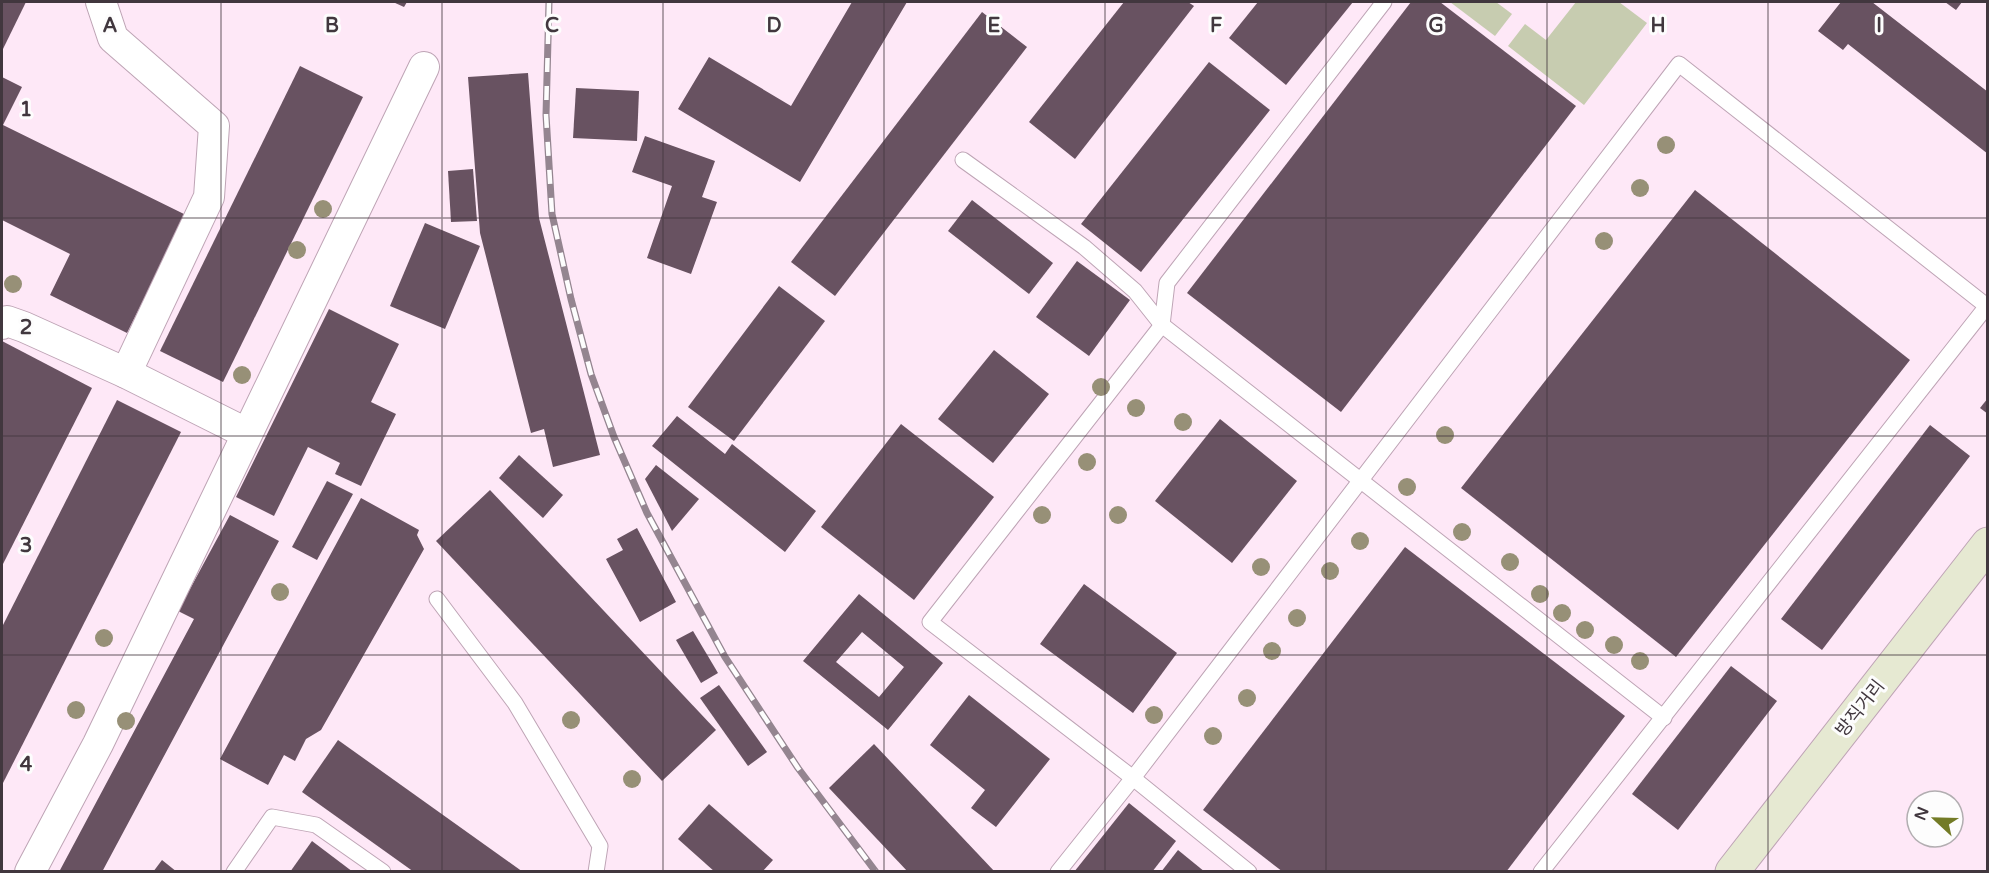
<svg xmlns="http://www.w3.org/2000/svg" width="1989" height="873" font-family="'Varela Round','Noto Sans KR',sans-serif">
<rect width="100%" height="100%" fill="#fee8f7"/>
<!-- green -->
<g fill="#c7ccb0">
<path d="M 1450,2 L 1496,2 L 1512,14 L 1495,36 Z"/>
<path d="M 1576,2 L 1619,2 L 1647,23 L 1584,105 L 1508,46 L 1525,24 L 1546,40 Z"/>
</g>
<!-- building -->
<g fill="#685261" fill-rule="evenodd">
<path d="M 2,2 L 26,2 L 2,51 Z"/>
<path d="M 393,2 L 407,2 L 404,7 Z"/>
<path d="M 852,2 L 907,2 L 800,182 L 678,109 L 709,57 L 791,106 Z"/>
<path d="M 1124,2 L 1188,2 L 1194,6 L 1075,159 L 1029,122 Z"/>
<path d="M 1258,2 L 1353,2 L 1286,85 L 1229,38 Z"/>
<path d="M 1411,2 L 1440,2 L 1576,106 L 1341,412 L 1187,293 Z"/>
<path d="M 1841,2 L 1872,2 L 1988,92 L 1988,154 L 1848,44 L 1843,50 L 1818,31 Z"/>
<path d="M 1945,2 L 1962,2 L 1956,10 Z"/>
<path d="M 982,12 L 1027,47 L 835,296 L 791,262 Z"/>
<path d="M 1209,62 L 1270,110 L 1141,272 L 1081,224 Z"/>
<path d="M 300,66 L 363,97 L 223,382 L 160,351 Z"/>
<path d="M 528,73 L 539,218 L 600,455 L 553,467 L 544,429 L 531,433 L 480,233 L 468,77 Z"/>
<path d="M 2,77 L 22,87 L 3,125 L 186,215 L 127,333 L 50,295 L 70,254 L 2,220 Z"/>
<path d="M 576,88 L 639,91 L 637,141 L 573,138 Z"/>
<path d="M 645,136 L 715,161 L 702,197 L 717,202 L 691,274 L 647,258 L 672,186 L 632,172 Z"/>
<path d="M 473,169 L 477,221 L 451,222 L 448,171 Z"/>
<path d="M 1695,190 L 1910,360 L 1676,657 L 1461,488 Z"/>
<path d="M 972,200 L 1053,263 L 1029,294 L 948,231 Z"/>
<path d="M 425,223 L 480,246 L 445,329 L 390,306 Z"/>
<path d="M 1077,261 L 1130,300 L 1089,356 L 1036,317 Z"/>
<path d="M 779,286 L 825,321 L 734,441 L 688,407 Z"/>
<path d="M 329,309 L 399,344 L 371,402 L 396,414 L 361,486 L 335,474 L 340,463 L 308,447 L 274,516 L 236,497 Z"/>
<path d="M 2,341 L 92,388 L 2,566 Z"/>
<path d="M 994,350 L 1049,394 L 993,463 L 938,419 Z"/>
<path d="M 1988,398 L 1988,414 L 1980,408 Z"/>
<path d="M 117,400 L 181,432 L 2,785 L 2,627 Z"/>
<path d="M 677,416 L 725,454 L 732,444 L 816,511 L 785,552 L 652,446 Z"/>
<path d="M 1220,419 L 1297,481 L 1232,563 L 1155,501 Z"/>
<path d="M 901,424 L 994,497 L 914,600 L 821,527 Z"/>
<path d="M 1930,425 L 1970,456 L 1822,650 L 1781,619 Z"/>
<path d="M 519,455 L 563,495 L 543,518 L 499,478 Z"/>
<path d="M 656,465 L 699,499 L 672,531 L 645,479 Z"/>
<path d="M 327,481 L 353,494 L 317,560 L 292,547 Z"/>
<path d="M 490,490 L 716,730 L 662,781 L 436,541 Z"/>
<path d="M 361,498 L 419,530 L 417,535 L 424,549 L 321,730 L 306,739 L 295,761 L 284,755 L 268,785 L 220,759 Z"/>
<path d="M 230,515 L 279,541 L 102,872 L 59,872 L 194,619 L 178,611 Z"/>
<path d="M 637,528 L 676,602 L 640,622 L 606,559 L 623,550 L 617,539 Z"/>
<path d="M 1405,547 L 1625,716 L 1506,872 L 1283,872 L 1203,810 Z"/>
<path d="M 1084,584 L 1177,653 L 1133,713 L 1040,644 Z"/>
<path d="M 859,594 L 943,663 L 888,730 L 803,661 ZM 862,632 L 904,667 L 879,697 L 836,662 Z"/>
<path d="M 693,631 L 718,673 L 701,683 L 676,640 Z"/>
<path d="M 1731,666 L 1777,701 L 1678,830 L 1632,794 Z"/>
<path d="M 719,685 L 767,752 L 748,766 L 700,698 Z"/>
<path d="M 969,695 L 1050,759 L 996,827 L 971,808 L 985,790 L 930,745 Z"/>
<path d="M 338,740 L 523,872 L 414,872 L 302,792 Z"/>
<path d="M 874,744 L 995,872 L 908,872 L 829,788 Z"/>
<path d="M 1129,803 L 1176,841 L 1152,872 L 1074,872 Z"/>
<path d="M 709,804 L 773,860 L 762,872 L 715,872 L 678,839 Z"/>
<path d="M 312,841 L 353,872 L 290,872 Z"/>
<path d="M 1178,850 L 1205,872 L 1161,872 Z"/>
<path d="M 162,860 L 177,872 L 153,872 Z"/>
</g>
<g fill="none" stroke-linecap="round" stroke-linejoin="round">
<!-- lane casing -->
<g stroke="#bea4b5" stroke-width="17">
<g id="lane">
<path d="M 963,160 L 1084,247 L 1135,291 L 1162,325 L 1664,718"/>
<path d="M 437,599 L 515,703 L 600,846 L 596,872"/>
<path d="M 234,872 L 272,817 L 316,825 L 383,872"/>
<path d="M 1058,872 L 1133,778 L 1679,64 L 1988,307"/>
<path d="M 1249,872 L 1133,778 L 930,622 L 1162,325 L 1167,283 L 1384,2"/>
<path d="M 1541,872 L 1987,306"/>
</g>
</g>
<!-- street casing -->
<g stroke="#bea4b5" stroke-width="32">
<g id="street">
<path d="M 101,2 L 113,38 L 214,126 L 209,197 L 126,373"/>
<path d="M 2,324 L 7,321 L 24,327 L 126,373 L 246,433"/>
<path d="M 30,872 L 98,744 L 424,67"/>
</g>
</g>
<!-- secondary casing -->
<g stroke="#bea4b5" stroke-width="35">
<path id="secondary" d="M 1732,872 L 1988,544"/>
</g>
<!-- lane -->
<use href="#lane" stroke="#fff" stroke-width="15"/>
<!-- street -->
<use href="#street" stroke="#fff" stroke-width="30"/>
<!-- secondary -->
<use href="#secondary" stroke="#e6e9d2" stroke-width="33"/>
<!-- rail casing -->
<g stroke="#948590" stroke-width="7">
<path id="rail" d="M 549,2 L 546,115 L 552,214 L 571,299 L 591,374 L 614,437 L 647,513 L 725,657 L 798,768 L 876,872"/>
</g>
<!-- rail -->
<use href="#rail" stroke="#fdfdfd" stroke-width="4.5" stroke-dasharray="14" stroke-linecap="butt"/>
</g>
<!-- trees -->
<g fill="#979077">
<circle cx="1666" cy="145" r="9"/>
<circle cx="1640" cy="188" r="9"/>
<circle cx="323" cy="209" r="9"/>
<circle cx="1604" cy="241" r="9"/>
<circle cx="297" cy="250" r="9"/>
<circle cx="13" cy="284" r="9"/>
<circle cx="242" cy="375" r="9"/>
<circle cx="1101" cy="387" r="9"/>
<circle cx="1136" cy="408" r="9"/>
<circle cx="1183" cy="422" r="9"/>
<circle cx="1445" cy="435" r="9"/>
<circle cx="1087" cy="462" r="9"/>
<circle cx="1407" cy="487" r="9"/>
<circle cx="1042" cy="515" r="9"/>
<circle cx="1118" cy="515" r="9"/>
<circle cx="1462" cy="532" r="9"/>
<circle cx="1360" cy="541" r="9"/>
<circle cx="1510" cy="562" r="9"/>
<circle cx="1261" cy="567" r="9"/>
<circle cx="1330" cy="571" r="9"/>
<circle cx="280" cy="592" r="9"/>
<circle cx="1540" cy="594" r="9"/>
<circle cx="1562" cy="613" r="9"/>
<circle cx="1297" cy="618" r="9"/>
<circle cx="1585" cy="630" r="9"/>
<circle cx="104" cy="638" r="9"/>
<circle cx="1614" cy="645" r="9"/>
<circle cx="1272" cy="651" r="9"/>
<circle cx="1640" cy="661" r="9"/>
<circle cx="1247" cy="698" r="9"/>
<circle cx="76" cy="710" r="9"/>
<circle cx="1154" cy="715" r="9"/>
<circle cx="571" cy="720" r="9"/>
<circle cx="126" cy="721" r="9"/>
<circle cx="1213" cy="736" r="9"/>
<circle cx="632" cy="779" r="9"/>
</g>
<!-- grid -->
<path fill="none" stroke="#41373e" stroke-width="1.5" stroke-opacity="0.55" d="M 221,2 L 221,872M 442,2 L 442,872M 663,2 L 663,872M 884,2 L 884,872M 1105,2 L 1105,872M 1326,2 L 1326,872M 1547,2 L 1547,872M 1768,2 L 1768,872M 2,218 L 1988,218M 2,436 L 1988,436M 2,655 L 1988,655"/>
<g text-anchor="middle" stroke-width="6" stroke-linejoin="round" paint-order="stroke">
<!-- street labels -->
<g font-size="18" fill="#41373e" stroke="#fdfdfd">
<text transform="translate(1860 708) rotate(-52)" y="6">방직거리</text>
</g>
</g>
<g font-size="20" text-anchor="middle" font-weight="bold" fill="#41373e" stroke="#fdfdfd" stroke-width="6" stroke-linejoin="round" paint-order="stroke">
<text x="110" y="32">A</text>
<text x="332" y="32">B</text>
<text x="552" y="32">C</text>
<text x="774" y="32">D</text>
<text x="994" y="32">E</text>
<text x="1216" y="32">F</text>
<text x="1436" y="32">G</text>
<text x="1658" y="32">H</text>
<text x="1879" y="32">I</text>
<text x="26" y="116">1</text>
<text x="26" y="334">2</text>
<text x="26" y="552">3</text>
<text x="26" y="771">4</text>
</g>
<!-- border -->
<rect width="1989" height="873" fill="none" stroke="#41373e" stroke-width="6"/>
<!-- north arrow -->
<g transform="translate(1935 819) rotate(292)"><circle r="28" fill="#fdfdfd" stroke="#b2aeb1" stroke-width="1.5"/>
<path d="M0-4.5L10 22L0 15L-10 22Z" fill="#737b26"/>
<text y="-9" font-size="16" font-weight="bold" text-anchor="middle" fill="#41373e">N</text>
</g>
</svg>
